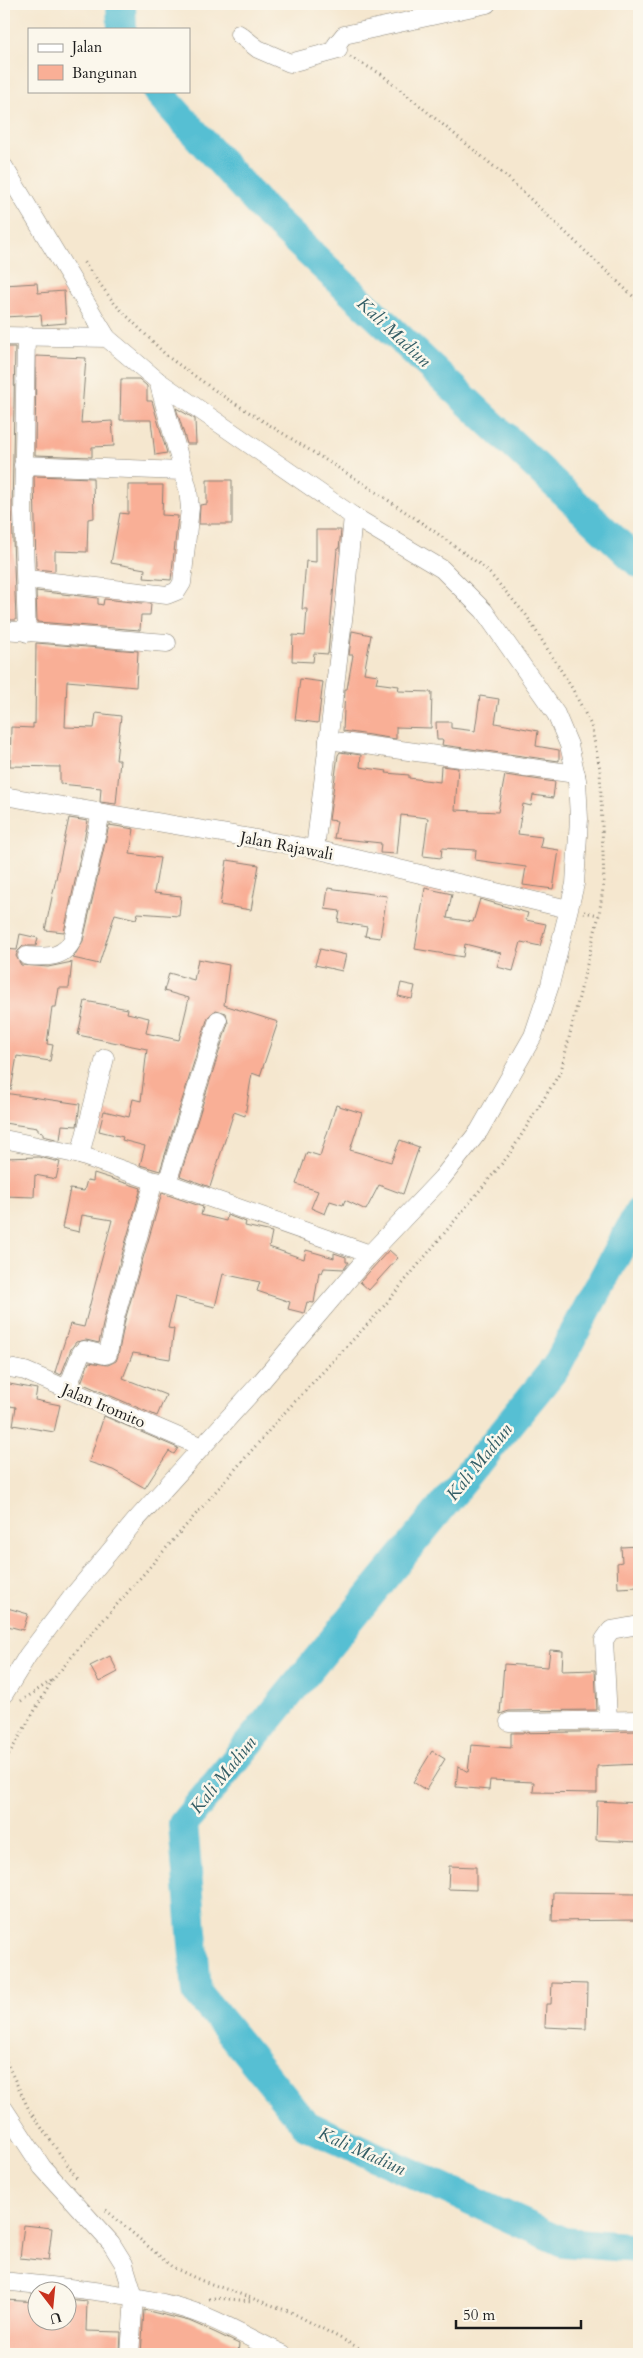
<svg xmlns="http://www.w3.org/2000/svg" width="643" height="2358" font-family="Cardo,serif">
<rect width="100%" height="100%" fill="#fbf7ec"/>
<filter id="ink" filterUnits="userSpaceOnUse"><feTurbulence type="fractalNoise" baseFrequency=".02" numOctaves="2"/><feDisplacementMap in="SourceGraphic" scale="10" xChannelSelector="R" yChannelSelector="G"/><feConvolveMatrix kernelMatrix="1 2 1 2 8 2 1 2 1" color-interpolation-filters="sRGB"/></filter>
<filter id="wash" filterUnits="userSpaceOnUse"><feTurbulence type="fractalNoise" baseFrequency=".0096" numOctaves="4" result="noise"/><feDisplacementMap in="SourceGraphic" scale="20" xChannelSelector="R" yChannelSelector="G"/><feGaussianBlur stdDeviation="1.12" result="paint"/><feColorMatrix in="noise" values="0 0 0 0 0 0 0 0 0 0 0 0 0 0 0 0 0 1.4 0 .05"/><feComposite in="paint" operator="in"/></filter>
<g filter="url(#wash)">
<rect width="100%" height="100%" fill="#f5e7cf"/>
<g fill="none" stroke-linecap="round" stroke-linejoin="round">
<!-- river -->
<g stroke="#56bfd3" stroke-width="30">
<path d="M 121,4 L 122,29"/>
<path d="M 157,91 L 264,210 L 639,563"/>
<path d="M 639,1212 L 556,1367 L 183,1824 L 197,1992 L 306,2125 L 563,2242 L 639,2248"/>
</g>
</g>
<g id="blocks">
<!-- building -->
<g fill="#f9af96">
<path d="M 37,283 L 38,293 L 64,291 L 66,323 L 42,325 L 41,315 L 4,317 L 4,285 Z"/>
<path d="M 4,347 L 15,347 L 12,512 L 16,620 L 4,620 Z"/>
<path d="M 36,356 L 86,358 L 81,423 L 112,421 L 114,446 L 92,447 L 92,457 L 35,455 Z"/>
<path d="M 121,379 L 139,379 L 147,386 L 147,401 L 152,401 L 167,453 L 155,455 L 151,420 L 120,420 Z"/>
<path d="M 176,408 L 195,419 L 196,444 L 187,444 Z"/>
<path d="M 34,476 L 93,478 L 94,518 L 88,519 L 87,552 L 55,551 L 55,571 L 36,569 Z"/>
<path d="M 207,480 L 232,480 L 232,524 L 199,524 L 200,505 L 207,504 Z"/>
<path d="M 128,485 L 163,485 L 162,515 L 178,516 L 171,580 L 144,578 L 145,569 L 111,563 L 120,513 L 128,514 Z"/>
<path d="M 316,530 L 341,530 L 339,549 L 337,549 L 328,654 L 314,653 L 313,662 L 292,661 L 293,635 L 305,636 L 307,609 L 302,609 L 306,561 L 316,562 Z"/>
<path d="M 36,591 L 98,598 L 98,604 L 103,605 L 104,599 L 151,604 L 150,615 L 141,615 L 140,630 L 37,622 Z"/>
<path d="M 352,631 L 371,635 L 364,673 L 378,675 L 376,683 L 399,686 L 398,691 L 432,692 L 431,728 L 396,727 L 396,739 L 343,731 L 345,689 L 347,689 L 353,655 L 349,655 Z"/>
<path d="M 36,643 L 138,651 L 136,687 L 67,681 L 65,727 L 94,728 L 96,713 L 121,716 L 116,760 L 120,760 L 116,804 L 100,802 L 101,788 L 60,784 L 60,767 L 10,766 L 11,727 L 33,728 L 33,723 L 35,724 Z"/>
<path d="M 300,679 L 323,682 L 318,723 L 295,720 Z"/>
<path d="M 480,696 L 499,699 L 495,723 L 538,731 L 536,746 L 559,750 L 559,761 L 442,745 L 443,740 L 437,740 L 436,722 L 451,722 L 451,728 L 475,731 Z"/>
<path d="M 340,752 L 361,755 L 360,767 L 387,771 L 386,773 L 409,775 L 409,778 L 440,782 L 441,766 L 458,768 L 455,810 L 498,812 L 505,775 L 555,782 L 553,798 L 533,795 L 531,806 L 523,804 L 518,834 L 542,837 L 540,847 L 559,850 L 553,889 L 523,885 L 526,867 L 475,860 L 476,850 L 442,848 L 441,858 L 423,856 L 428,818 L 401,815 L 397,854 L 380,853 L 381,843 L 334,838 L 337,821 L 329,820 L 338,755 Z"/>
<path d="M 69,818 L 88,821 L 64,932 L 45,930 Z"/>
<path d="M 109,825 L 134,829 L 130,854 L 160,858 L 154,893 L 181,896 L 179,916 L 138,913 L 136,919 L 115,914 L 99,964 L 73,958 L 83,941 Z"/>
<path d="M 227,860 L 259,865 L 251,910 L 220,905 Z"/>
<path d="M 328,888 L 387,896 L 380,938 L 365,936 L 367,927 L 338,922 L 340,911 L 325,909 Z"/>
<path d="M 425,888 L 452,894 L 447,918 L 473,922 L 480,899 L 528,913 L 526,920 L 546,924 L 540,946 L 521,942 L 513,971 L 497,967 L 501,953 L 465,944 L 463,957 L 415,949 Z"/>
<path d="M 20,934 L 38,938 L 36,946 L 23,946 L 18,951 L 16,956 L 21,965 L 48,967 L 72,962 L 69,988 L 59,988 L 56,1007 L 52,1007 L 47,1044 L 53,1045 L 50,1061 L 17,1056 L 11,1090 L 4,1089 L 4,949 L 17,950 Z"/>
<path d="M 320,949 L 346,955 L 342,971 L 315,965 Z"/>
<path d="M 198,959 L 229,965 L 224,1005 L 278,1022 L 260,1076 L 252,1073 L 245,1116 L 234,1112 L 210,1187 L 180,1176 L 228,1023 L 226,1013 L 216,1010 L 208,1017 L 160,1171 L 140,1165 L 145,1146 L 122,1140 L 123,1137 L 99,1131 L 104,1111 L 129,1117 L 133,1099 L 141,1101 L 147,1049 L 78,1035 L 85,1001 L 128,1009 L 127,1013 L 149,1018 L 146,1033 L 179,1040 L 189,998 L 164,991 L 169,973 L 194,980 Z"/>
<path d="M 401,983 L 415,986 L 412,999 L 398,996 Z"/>
<path d="M 4,1093 L 80,1104 L 77,1126 L 62,1125 L 60,1140 L 43,1136 L 43,1132 L 38,1131 L 38,1128 L 4,1123 Z"/>
<path d="M 336,1105 L 362,1113 L 350,1150 L 391,1162 L 400,1140 L 419,1147 L 403,1194 L 379,1185 L 366,1210 L 345,1200 L 343,1205 L 330,1201 L 325,1214 L 311,1208 L 318,1191 L 296,1184 L 307,1152 L 320,1156 Z"/>
<path d="M 39,1157 L 60,1162 L 56,1179 L 35,1175 L 34,1197 L 4,1196 L 4,1158 Z"/>
<path d="M 94,1173 L 141,1188 L 105,1315 L 99,1343 L 86,1340 L 76,1342 L 71,1349 L 61,1375 L 55,1372 L 70,1324 L 84,1327 L 112,1220 L 82,1215 L 79,1232 L 62,1228 L 70,1189 L 84,1191 L 87,1180 L 93,1181 Z"/>
<path d="M 162,1193 L 203,1207 L 201,1215 L 226,1221 L 227,1215 L 246,1222 L 245,1226 L 272,1232 L 269,1247 L 304,1259 L 306,1250 L 334,1258 L 334,1253 L 346,1257 L 346,1262 L 349,1262 L 344,1269 L 324,1268 L 322,1273 L 319,1272 L 314,1303 L 307,1302 L 304,1313 L 288,1309 L 290,1302 L 257,1291 L 260,1282 L 223,1274 L 215,1307 L 175,1297 L 168,1328 L 174,1329 L 170,1359 L 133,1353 L 123,1378 L 166,1395 L 157,1416 L 81,1383 L 89,1362 L 108,1365 L 116,1361 L 118,1356 L 125,1320 Z"/>
<path d="M 389,1250 L 398,1258 L 369,1290 L 360,1282 Z"/>
<path d="M 4,1383 L 37,1389 L 35,1400 L 60,1405 L 54,1432 L 13,1425 L 16,1407 L 4,1405 Z"/>
<path d="M 104,1416 L 178,1448 L 174,1454 L 169,1451 L 145,1488 L 113,1470 L 89,1462 Z"/>
<path d="M 639,1546 L 639,1560 L 636,1560 L 638,1587 L 618,1588 L 617,1563 L 622,1562 L 621,1547 Z"/>
<path d="M 4,1607 L 28,1614 L 23,1630 L 4,1625 Z"/>
<path d="M 550,1650 L 563,1651 L 562,1671 L 595,1670 L 597,1710 L 509,1711 L 500,1714 L 504,1664 L 548,1667 Z"/>
<path d="M 110,1656 L 118,1672 L 99,1682 L 90,1666 Z"/>
<path d="M 639,1731 L 639,1764 L 597,1766 L 597,1793 L 533,1792 L 534,1782 L 490,1780 L 489,1790 L 456,1787 L 458,1766 L 468,1772 L 471,1745 L 511,1748 L 511,1733 Z"/>
<path d="M 432,1751 L 445,1759 L 426,1790 L 413,1782 Z"/>
<path d="M 597,1801 L 639,1803 L 639,1842 L 596,1840 Z"/>
<path d="M 449,1866 L 476,1867 L 476,1890 L 448,1889 Z"/>
<path d="M 553,1892 L 639,1893 L 639,1920 L 552,1921 Z"/>
<path d="M 552,1983 L 587,1984 L 586,2029 L 545,2027 L 546,2004 L 551,2004 Z"/>
<path d="M 24,2225 L 52,2228 L 48,2261 L 20,2258 Z"/>
<path d="M 68,2299 L 87,2301 L 86,2331 L 121,2332 L 120,2354 L 25,2354 L 25,2351 L 4,2350 L 4,2300 L 38,2302 L 38,2320 L 68,2320 Z"/>
<path d="M 144,2310 L 189,2321 L 214,2332 L 239,2344 L 238,2354 L 141,2354 Z"/>
</g>
</g>
</g>
<g filter="url(#ink)">
<use href="#blocks" fill-opacity="0" stroke="#888276" stroke-width="1"/>
<g fill="none" stroke-linecap="round" stroke-linejoin="round">
<!-- minor casing -->
<g stroke="#888276" stroke-width="19">
<g id="minor">
<path d="M 239,34 L 258,49 L 290,63 L 338,50"/>
<path d="M 336,45 L 344,35 L 487,4"/>
<path d="M 4,167 L 107,338"/>
<path d="M 4,336 L 107,338 L 158,381 L 353,516 L 442,569 L 484,611 L 556,714 L 569,745 L 577,780 L 579,819 L 575,884 L 550,985 L 533,1036 L 479,1131 L 442,1178 L 370,1254 L 260,1383 L 136,1520 L 72,1597 L 28,1655 L 4,1694"/>
<path d="M 26,336 L 23,512 L 27,633"/>
<path d="M 23,465 L 182,471"/>
<path d="M 27,579 L 167,595 L 177,591 L 182,583 L 190,508 L 188,489 L 158,381"/>
<path d="M 4,630 L 167,643"/>
<path d="M 328,740 L 576,774"/>
<path d="M 4,796 L 315,849 L 568,909"/>
<path d="M 315,849 L 344,612 L 353,516"/>
<path d="M 27,956 C 46,957 64,959 73,939 L 101,813"/>
<path d="M 4,1139 L 80,1155 L 154,1181 L 167,1183 L 370,1254"/>
<path d="M 80,1155 L 105,1058"/>
<path d="M 167,1183 L 218,1020"/>
<path d="M 4,1367 L 25,1371 L 202,1447"/>
<path d="M 67,1389 L 81,1353 L 84,1350 L 105,1355 L 108,1354 L 115,1318 L 154,1181"/>
<path d="M 608,1719 L 604,1640 L 611,1630 L 639,1625"/>
<path d="M 509,1722 L 639,1720"/>
<path d="M 4,2109 L 42,2167 L 111,2243 L 124,2264 L 134,2297 L 130,2354"/>
<path d="M 4,2281 C 62,2288 122,2291 178,2307 C 216,2317 248,2338 283,2354"/>
</g>
</g>
<!-- path -->
<g stroke="#888276" stroke-width="3" stroke-dasharray="1 4" stroke-linecap="butt">
<path d="M 350,57 L 381,74 L 508,178 L 639,302"/>
<path d="M 584,912 L 599,915"/>
<path d="M 21,1701 L 51,1681"/>
<path d="M 4,1763 L 52,1681 L 78,1649 L 287,1410 L 380,1311 L 509,1155 L 561,1071 L 599,915 L 604,882 L 600,769 L 591,725 L 572,688 L 526,615 L 485,568 L 431,529 L 364,484 L 223,396 L 168,357 L 115,304 L 82,260"/>
<path d="M 4,2057 L 29,2110 L 77,2178"/>
<path d="M 106,2210 L 172,2267 L 200,2280 L 291,2312 L 370,2354"/>
<path d="M 209,2299 L 215,2298 L 252,2301"/>
</g>
<!-- minor -->
<use href="#minor" stroke="#fff" stroke-width="18"/>
</g>
</g>
<g text-anchor="middle" stroke-width="5" stroke-linejoin="round" paint-order="stroke">
<!-- street labels -->
<g font-size="16" fill="#1c1c1c" stroke="#fbf7ec">
<text transform="translate(287 845) rotate(11)" y="6">Jalan Rajawali</text>
<text transform="translate(104 1405) rotate(23)" y="6">Jalan Iromito</text>
</g>
<!-- water labels -->
<g font-size="18" font-style="italic" fill="#335d65" stroke="#fbf7ec">
<text transform="translate(394 332) rotate(43)" y="6">Kali Madiun</text>
<text transform="translate(479 1462) rotate(-51)" y="6">Kali Madiun</text>
<text transform="translate(223 1775) rotate(-51)" y="6">Kali Madiun</text>
<text transform="translate(362 2151) rotate(24)" y="6">Kali Madiun</text>
</g>
</g>
<!-- margin -->
<rect width="643" height="2358" fill="none" stroke="#fbf7ec" stroke-width="20"/>
<!-- legend -->
<rect x="28" y="28" width="162" height="65" fill="#fbf7ec" stroke="#a29f99"/>
<rect x="38" y="44" width="25" height="8" fill="#ffffff" stroke="#a29f99"/>
<text x="72" y="52" font-size="15" fill="#1c1c1c">Jalan</text>
<rect x="38" y="65" width="25" height="15" fill="#f9af96" stroke="#a29f99"/>
<text x="72" y="78" font-size="15" fill="#1c1c1c">Bangunan</text>
<!-- north arrow -->
<g transform="translate(52 2306) rotate(164)"><circle r="24" fill="#fbf7ec" stroke="#a29f99"/>
<path d="M0-4L9 19L0 12L-9 19Z" fill="#c8321e"/>
<text y="-8" font-size="14" font-weight="bold" text-anchor="middle" fill="#1c1c1c">U</text>
</g>
<!-- scale -->
<path d="M456 2320v8h125v-8" fill="none" stroke="#1c1c1c" stroke-width="2.5"/>
<text x="463" y="2320" font-size="15" fill="#1c1c1c" stroke="#fbf7ec" stroke-width="4" paint-order="stroke">50 m</text>
</svg>
